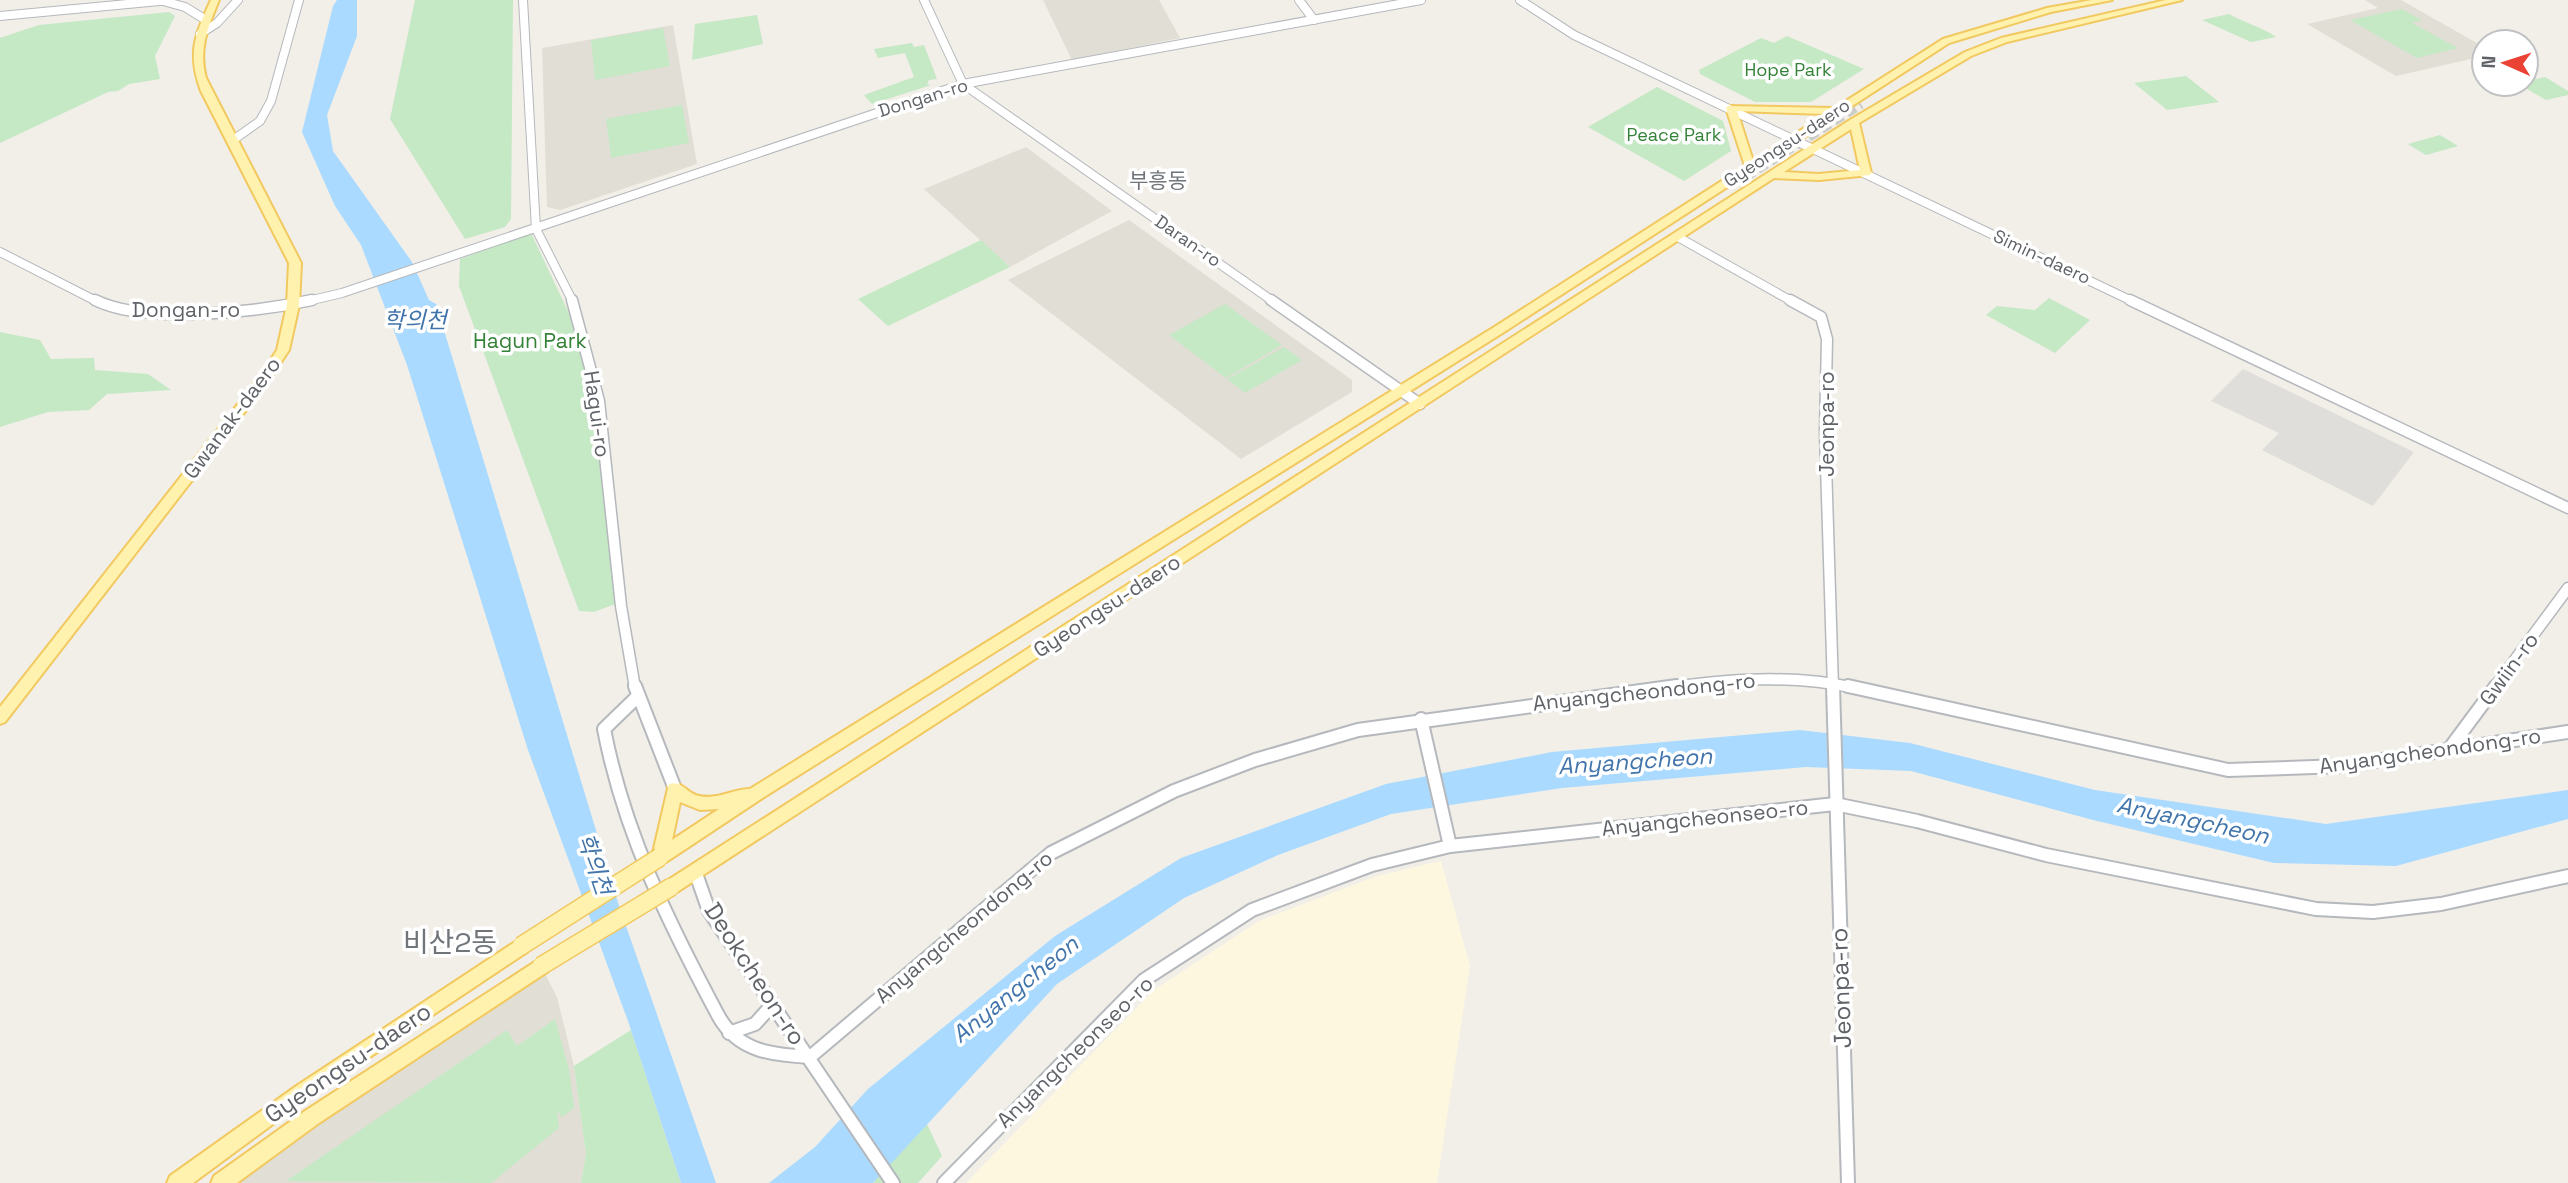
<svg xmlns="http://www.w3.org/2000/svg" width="2568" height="1183" font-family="'Space Grotesk','Noto Sans KR',sans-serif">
<rect width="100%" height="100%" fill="#f1efe8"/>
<!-- commercial -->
<path fill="#fef7e0" d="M 1441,861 L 1470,966 L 1437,1183 L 966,1183 L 1154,990 L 1259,921 L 1377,876 Z"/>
<!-- industrial -->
<path fill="#e0deda" d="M 2243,369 L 2414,452 L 2373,506 L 2262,450 L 2279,433 L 2211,401 Z"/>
<!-- education -->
<g fill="#e1ded6">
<path d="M 1043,0 L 1159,0 L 1180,38 L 1072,60 Z"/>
<path d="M 2365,0 L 2401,0 L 2484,47 L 2484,56 L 2396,76 L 2307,24 L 2378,8 Z"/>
<path d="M 673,25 L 697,164 L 560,210 L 547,207 L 542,48 Z"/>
<path d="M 1026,147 L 1112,211 L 1010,267 L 924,189 Z"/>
<path d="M 1129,220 L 1352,380 L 1352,392 L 1241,459 L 1008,280 Z"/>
<path d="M 541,966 L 557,997 L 574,1066 L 586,1154 L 581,1183 L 221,1183 Z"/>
</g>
<!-- green -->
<g fill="#c5e8c5">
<path d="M 415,0 L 513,0 L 511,219 L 505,227 L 465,239 L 390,119 Z"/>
<path d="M 2402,9 L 2422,20 L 2412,23 L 2458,48 L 2417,58 L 2350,20 Z"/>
<path d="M 169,12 L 175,16 L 155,56 L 160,79 L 129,84 L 118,91 L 108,92 L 0,143 L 0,38 L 39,25 Z"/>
<path d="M 2229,14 C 2245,23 2262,27 2276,37 L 2251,42 L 2202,20 Z"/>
<path d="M 757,15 L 763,44 L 692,60 L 695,24 Z"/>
<path d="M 663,28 L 670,66 L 595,80 L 591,40 Z"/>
<path d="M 1787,36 L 1864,69 L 1811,102 L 1755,102 L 1700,74 L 1699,70 L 1761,38 L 1774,43 Z"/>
<path d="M 912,43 L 914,47 L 924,45 L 937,79 L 929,80 L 927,84 L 931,85 L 872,104 L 864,95 L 914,77 L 905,53 L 878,58 L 874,49 Z"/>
<path d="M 2186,76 L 2219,102 L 2167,110 L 2134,83 Z"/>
<path d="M 2545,77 L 2568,91 L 2568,95 L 2546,100 L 2524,87 L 2508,90 L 2502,86 L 2526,84 L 2526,81 Z"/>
<path d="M 1657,87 L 1723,121 L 1731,151 L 1684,181 L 1588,127 Z"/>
<path d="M 682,105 L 689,143 L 611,158 L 606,119 Z"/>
<path d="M 2440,135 L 2458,146 L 2426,155 L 2408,144 Z"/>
<path d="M 531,233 L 574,324 L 594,403 L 615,604 L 594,612 L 579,611 L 459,286 L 460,259 Z"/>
<path d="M 981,240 L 1010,267 L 888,326 L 858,299 Z"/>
<path d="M 2049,298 L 2090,320 L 2055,353 L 1986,315 L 1997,306 L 2035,310 Z"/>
<path d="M 1225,304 L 1282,345 L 1226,378 L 1169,335 Z"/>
<path d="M 0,332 L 40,340 L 51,359 L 94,358 L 95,370 L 148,374 L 171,390 L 107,394 L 89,410 L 48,412 L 0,427 Z"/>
<path d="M 1284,347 L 1302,360 L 1245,393 L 1227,379 Z"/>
<path d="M 555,1019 L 569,1069 L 574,1108 L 562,1117 L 557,1111 L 559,1128 L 491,1183 L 286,1181 L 507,1030 L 517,1046 Z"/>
<path d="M 631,1030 L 681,1183 L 581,1183 L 586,1154 L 574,1066 Z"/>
<path d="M 926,1122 L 942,1156 L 918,1183 L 873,1183 Z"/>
</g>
<!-- water -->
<g fill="#aadaff">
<path d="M 337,0 L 357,0 L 357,36 L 327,115 L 333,151 L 412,262 L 429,300 L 436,304 L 619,906 L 716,1183 L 681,1183 L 628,1021 L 528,750 L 407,365 L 361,245 L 335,206 L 302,132 L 333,6 Z"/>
<path d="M 1800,730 L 1910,743 L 2095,790 L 2326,824 L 2568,790 L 2568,819 L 2396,866 L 2274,863 L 2093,820 L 1911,771 L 1806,767 L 1562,788 L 1391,814 L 1278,855 L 1184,898 L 1057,984 L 873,1183 L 769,1183 L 815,1147 L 868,1089 L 1055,936 L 1181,858 L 1386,784 L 1552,752 Z"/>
</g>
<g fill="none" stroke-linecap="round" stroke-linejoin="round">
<!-- primary-tunnel -->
<path stroke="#ccccc8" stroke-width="10" stroke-dasharray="10 5" stroke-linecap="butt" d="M 1745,177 L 1861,104"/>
<!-- tertiary-far2 casing -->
<g stroke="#b5b8bc" stroke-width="10">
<g id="tertiary-far2">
<path d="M 523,0 L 536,229 L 573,302"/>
<path d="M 924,0 L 963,84 L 1274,302"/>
<path d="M 1299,0 L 1314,20"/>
<path d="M 1520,0 L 1574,35 L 2134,302"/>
<path d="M 163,1 L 185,7 L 206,20"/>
<path d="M 0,16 L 170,0"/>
<path d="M 200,34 L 217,23 L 238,0"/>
<path d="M 233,140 L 260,121 L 271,101 L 299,0"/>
<path d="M 1678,237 L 1793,302"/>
<path d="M 0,252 L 98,302"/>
<path d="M 304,302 L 342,293 L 963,84 L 1421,0"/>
</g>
</g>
<!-- tertiary-far1 casing -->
<g stroke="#b5b8bc" stroke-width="13">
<g id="tertiary-far1">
<path d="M 95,300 C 145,325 257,312 312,300"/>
<path d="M 572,300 L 599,401 L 621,606 L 635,688"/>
<path d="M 1271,300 L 1420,404"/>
<path d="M 1790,300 L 1821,317 L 1827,339 L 1825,432 L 1833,688"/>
<path d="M 2130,300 L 2568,508"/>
<path d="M 1664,688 C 1728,679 1792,674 1855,688"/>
<path d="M 2494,688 L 2568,588"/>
</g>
</g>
<!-- tertiary casing -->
<g stroke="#b5b8bc" stroke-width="16">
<g id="tertiary">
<path d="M 635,686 L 675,789"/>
<path d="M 1833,686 L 1848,1183"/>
<path d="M 1848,686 L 2228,770 L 2342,766 L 2568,732"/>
<path d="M 637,697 L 604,729 C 624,833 669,924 719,1017 C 739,1052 773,1055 810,1057 L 1051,853 L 1174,791 L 1255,760 L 1358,730 L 1677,686"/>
<path d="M 1421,719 L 1450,846"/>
<path d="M 2450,748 L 2496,686"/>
<path d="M 695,871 L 709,911 L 893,1183"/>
<path d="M 729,1033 L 755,1024 L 773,1004"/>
<path d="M 944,1183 L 1144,980 L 1252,910 L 1372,865 L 1450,846 L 1835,804 L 1917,821 L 2046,855 L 2316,909 L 2373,912 L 2441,904 L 2568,876"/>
</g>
</g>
<!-- primary casing -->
<g stroke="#f2c960" stroke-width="4">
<g id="primary">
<path d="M 211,0 L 219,0 C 208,27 198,49 206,78 L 301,263 L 299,305 L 289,350 L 268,382 L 5,722 L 0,724 L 0,707 L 260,376 L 277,350 L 287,305 L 289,263 L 201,91 C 187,54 195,34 211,0 Z"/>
<path d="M 2092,0 L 2112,0 L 2051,12 L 1949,43 L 1504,332 L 764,797 L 666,862 L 660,864 L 654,862 L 652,857 L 669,784 C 682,780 687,794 699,796 C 717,800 733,789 750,789 L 1496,326 L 1745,166 L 1726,108 L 1728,106 L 1835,108 L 1943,39 L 2047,8 ZM 1737,111 L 1826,114 L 1753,161 ZM 680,802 L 700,810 L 719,809 L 672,840 Z"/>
<path d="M 2166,0 L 2182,0 L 2007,42 L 1971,56 L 1859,123 L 1871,173 L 1870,175 L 1819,180 L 1774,178 L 677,892 L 671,894 L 665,892 L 663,887 L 665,882 L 1850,120 L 1965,52 L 2001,38 ZM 1851,129 L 1860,170 L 1819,174 L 1784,172 Z"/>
<path d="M 521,938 L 527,940 L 530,946 L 527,952 L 307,1099 L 193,1183 L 167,1183 L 170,1176 L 295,1087 Z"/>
<path d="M 541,958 L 547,960 L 550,966 L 547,972 L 319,1123 L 237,1183 L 211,1183 L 214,1176 L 305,1111 Z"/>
</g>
</g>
<!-- tertiary-far2 -->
<use href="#tertiary-far2" stroke="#fff" stroke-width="8"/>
<!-- tertiary-far1 -->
<use href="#tertiary-far1" stroke="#fff" stroke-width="10"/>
<!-- tertiary -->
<use href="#tertiary" stroke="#fff" stroke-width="12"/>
<!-- primary -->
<use href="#primary" fill="#fff2af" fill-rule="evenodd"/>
<!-- primary-bridge casing -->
<g stroke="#f2c960" stroke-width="20" stroke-linecap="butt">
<g id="primary-bridge">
<path d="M 521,946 L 660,857"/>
<path d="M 541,966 L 671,887"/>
</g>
</g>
<!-- primary-bridge -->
<use href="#primary-bridge" stroke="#fff2af" stroke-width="17"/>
</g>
<g text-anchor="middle" stroke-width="7" stroke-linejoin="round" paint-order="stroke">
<!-- far-park labels -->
<g font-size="18" fill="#348238" stroke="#fff">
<text x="1788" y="76">Hope Park</text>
<text x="1674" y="141">Peace Park</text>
</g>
<!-- far-street labels -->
<g font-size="18" fill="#5f6368" stroke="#fff">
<text transform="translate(923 98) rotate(-17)" y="6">Dongan-ro</text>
<text transform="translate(1787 143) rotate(-33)" y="6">Gyeongsu-daero</text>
<text transform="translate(1188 241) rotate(35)" y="6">Daran-ro</text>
<text transform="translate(2042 257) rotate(25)" y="6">Simin-daero</text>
</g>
<!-- far-quarter labels -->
<g font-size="21" fill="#70757a" stroke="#fff">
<text x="1158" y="188">부흥동</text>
</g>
<!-- street labels -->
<g font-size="21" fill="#5f6368" stroke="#fff">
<text x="186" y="317">Dongan-ro</text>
<text transform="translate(597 414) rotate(82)" y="7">Hagui-ro</text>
<text transform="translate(232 418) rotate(-53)" y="7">Gwanak-daero</text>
<text transform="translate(1827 424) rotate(-90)" y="7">Jeonpa-ro</text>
<text transform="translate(1107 606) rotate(-33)" y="7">Gyeongsu-daero</text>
<text transform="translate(2509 669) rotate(-54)" y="7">Gwiin-ro</text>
<text transform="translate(1644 692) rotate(-6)" y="7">Anyangcheondong-ro</text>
<text transform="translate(2430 751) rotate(-8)" y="7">Anyangcheondong-ro</text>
<text transform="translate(1705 818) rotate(-6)" y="7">Anyangcheonseo-ro</text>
<text transform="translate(964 927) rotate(-40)" y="7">Anyangcheondong-ro</text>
<text transform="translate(1075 1052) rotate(-44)" y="7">Anyangcheonseo-ro</text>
</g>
<!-- park labels -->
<g font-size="21" fill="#348238" stroke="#fff">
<text x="530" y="348">Hagun Park</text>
</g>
<!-- water labels -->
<g font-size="23" font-style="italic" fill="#4174aa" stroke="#fff">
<text x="415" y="328">학의천</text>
<text transform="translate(1635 761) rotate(-4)" y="8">Anyangcheon</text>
<text transform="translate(2193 820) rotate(12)" y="8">Anyangcheon</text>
<text transform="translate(595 864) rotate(71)" y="8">학의천</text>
<text transform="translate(1015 989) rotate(-39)" y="8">Anyangcheon</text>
</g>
<!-- near-street labels -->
<g font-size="24" fill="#5f6368" stroke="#fff">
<text transform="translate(755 974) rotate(57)" y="8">Deokcheon-ro</text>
<text transform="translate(1841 988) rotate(-92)" y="8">Jeonpa-ro</text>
<text transform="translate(348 1063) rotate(-34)" y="8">Gyeongsu-daero</text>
</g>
<!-- near-quarter labels -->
<g font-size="28" fill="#70757a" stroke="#fff">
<text x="450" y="952">비산2동</text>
</g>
</g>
<!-- north arrow -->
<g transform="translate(2505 63) rotate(273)"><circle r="33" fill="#ffffff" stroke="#bfc1c3" stroke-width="2"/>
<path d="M0-5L12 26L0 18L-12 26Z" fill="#ea4335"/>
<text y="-10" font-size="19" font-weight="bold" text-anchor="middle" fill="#5f6368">N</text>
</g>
</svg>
